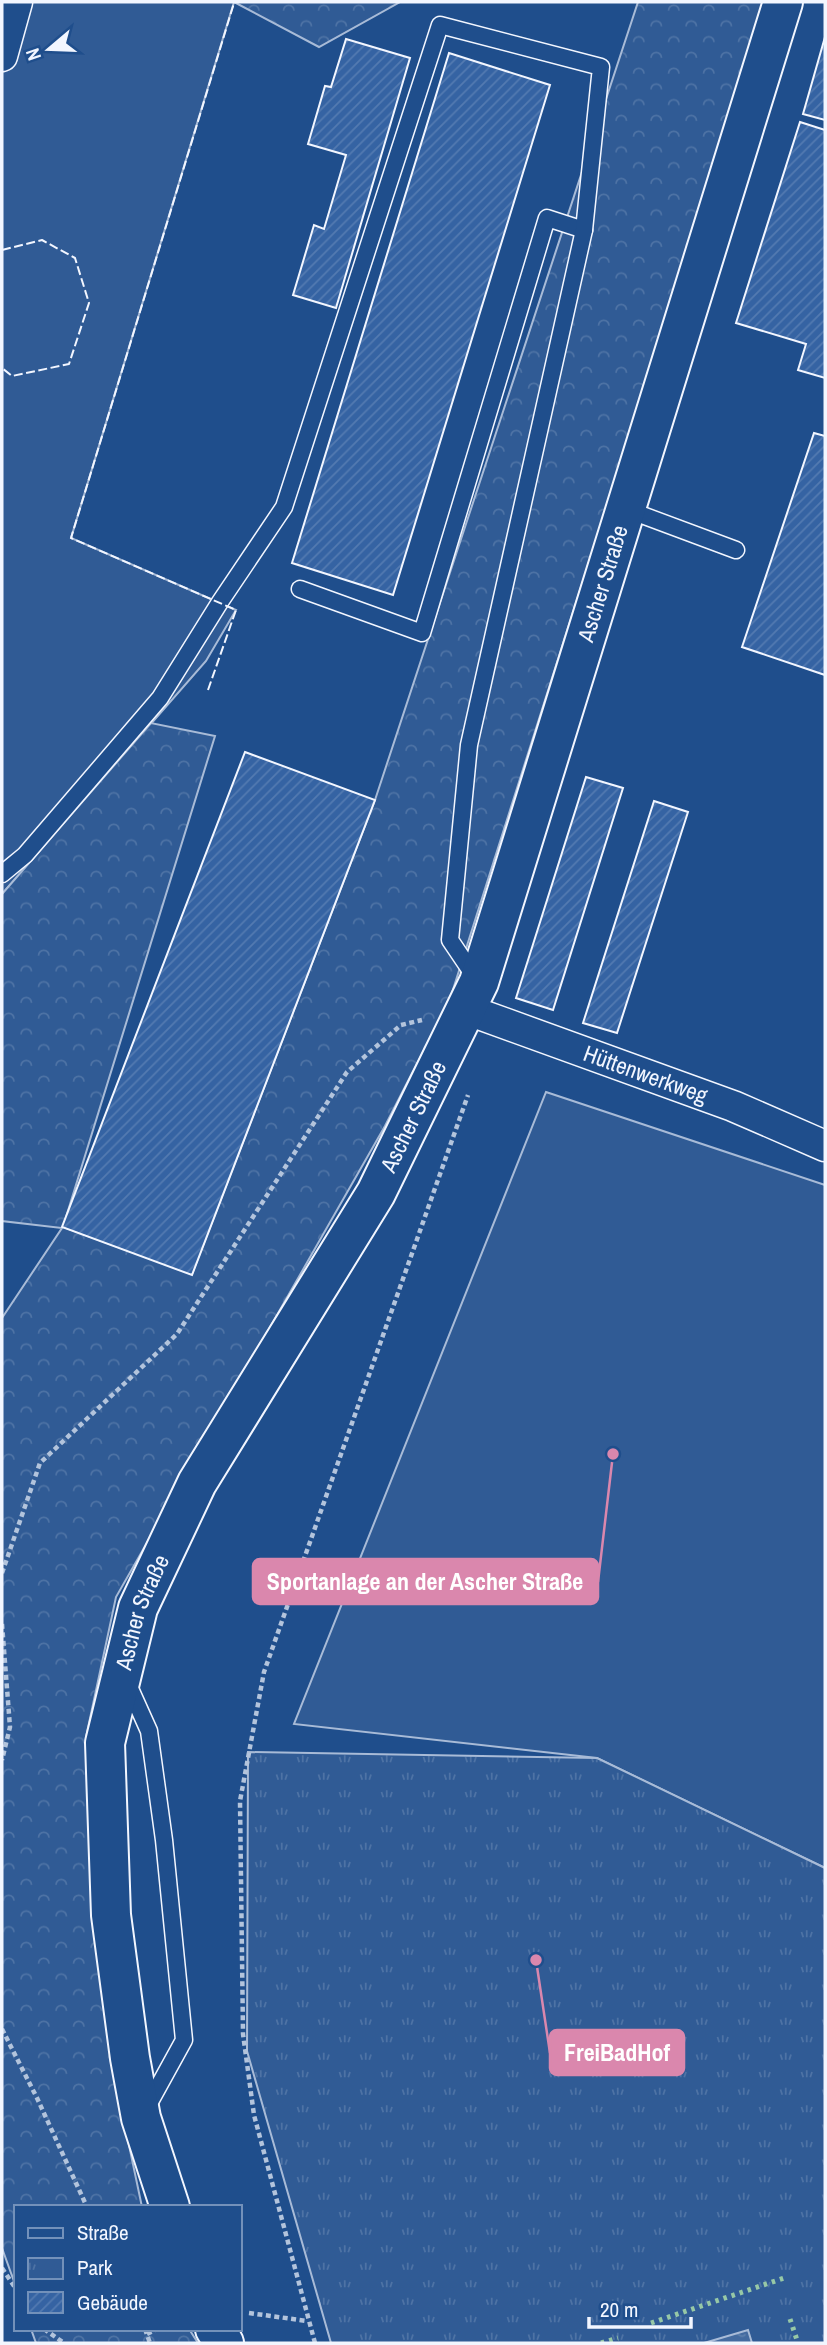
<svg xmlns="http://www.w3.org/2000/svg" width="827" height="2345" font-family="'Archivo Narrow',sans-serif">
<defs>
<pattern id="forest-crowns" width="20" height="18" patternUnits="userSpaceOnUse" patternTransform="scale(1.75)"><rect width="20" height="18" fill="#305b95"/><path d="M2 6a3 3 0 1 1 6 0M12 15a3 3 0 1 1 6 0" fill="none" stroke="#4e73a5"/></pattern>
<pattern id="park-tufts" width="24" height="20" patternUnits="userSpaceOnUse" patternTransform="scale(1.75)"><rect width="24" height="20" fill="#305b95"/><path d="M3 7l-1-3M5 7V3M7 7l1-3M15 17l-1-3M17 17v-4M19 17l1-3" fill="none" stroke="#4e73a5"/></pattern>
<pattern id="water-ripples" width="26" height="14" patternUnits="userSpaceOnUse" patternTransform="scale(1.75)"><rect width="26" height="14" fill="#446ba0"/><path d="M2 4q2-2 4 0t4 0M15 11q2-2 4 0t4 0" fill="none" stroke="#5f81ae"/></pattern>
<pattern id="building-hatch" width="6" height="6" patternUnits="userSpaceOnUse" patternTransform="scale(1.75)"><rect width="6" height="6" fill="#3563a3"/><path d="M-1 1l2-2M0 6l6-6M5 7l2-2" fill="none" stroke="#537ab1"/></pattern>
</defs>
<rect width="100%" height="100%" fill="#1f4e8c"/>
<!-- grass -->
<g fill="#305b95" stroke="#a8bbd7" stroke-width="2">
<path d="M 2,2 L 234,2 L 71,538 L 236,610 L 206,661 L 2,894 Z"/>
<path d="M 546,1092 L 825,1185 L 825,1868 L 597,1758 L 294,1724 Z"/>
</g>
<!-- forest -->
<g fill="url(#forest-crowns)" stroke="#a8bbd7" stroke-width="2">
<path d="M 234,2 L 400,2 L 319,47 Z"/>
<path d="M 638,2 L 767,2 L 450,999 L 385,1126 L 116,1597 L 86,1737 L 95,1926 L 113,2069 L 142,2207 L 16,2207 L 16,2287 L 2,2248 L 2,1318 L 62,1228 L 2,1221 L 2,894 L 151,723 L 215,736 L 63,1227 L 192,1274 L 375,800 Z"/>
<path d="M 31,2329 L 189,2329 L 198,2343 L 36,2343 Z"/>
</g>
<!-- park -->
<path fill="url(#park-tufts)" stroke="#a8bbd7" stroke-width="2" d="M 248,1752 L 597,1758 L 825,1868 L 825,2343 L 331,2343 L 247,2051 Z"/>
<!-- water -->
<path fill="url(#water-ripples)" stroke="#a8bbd7" stroke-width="2" d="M 748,2330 L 752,2343 L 704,2343 Z"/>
<!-- building -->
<g fill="url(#building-hatch)" stroke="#f2f6ff" stroke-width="2">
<path d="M 825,37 L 825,120 L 803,114 Z"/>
<path d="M 346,39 L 410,58 L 336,308 L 293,295 L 314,225 L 324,229 L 346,155 L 308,144 L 325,86 L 331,87 Z"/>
<path d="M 449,53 L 550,85 L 393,595 L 292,563 Z"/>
<path d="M 800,122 L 825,130 L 825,378 L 798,370 L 806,344 L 736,323 Z"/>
<path d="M 814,433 L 825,436 L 825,675 L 742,647 Z"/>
<path d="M 245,752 L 375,800 L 192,1275 L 62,1227 Z"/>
<path d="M 586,777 L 623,788 L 553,1010 L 516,998 Z"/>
<path d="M 654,801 L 688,812 L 617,1033 L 583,1023 Z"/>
</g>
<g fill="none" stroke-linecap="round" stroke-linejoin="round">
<!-- lane casing -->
<g stroke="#f2f6ff" stroke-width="19">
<g id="lane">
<path d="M 626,509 L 736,550"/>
<path d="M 300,589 L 422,633 L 547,218 L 584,230"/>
<path d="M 2,874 L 25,855 L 160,698 L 220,602 L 284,507 L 440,25 L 601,67 L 584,230 L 469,745 L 450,940 L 477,980"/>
<path d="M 127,1682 L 149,1731 L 164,1840 L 184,2040 L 146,2109"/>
</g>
</g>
<!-- street casing -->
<g stroke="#f2f6ff" stroke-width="33">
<g id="street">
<path d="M 2,56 L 17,2"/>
<path id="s1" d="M 465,1009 L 733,1106 L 825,1146"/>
</g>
</g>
<!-- secondary casing -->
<g stroke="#f2f6ff" stroke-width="42">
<g id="secondary">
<path id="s2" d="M 170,2207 L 141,2118 L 130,2058 L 111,1915 L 105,1743 L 138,1608 L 197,1483 L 376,1193 L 479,982 L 783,2"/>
<path d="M 215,2329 L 224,2343"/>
</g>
</g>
<!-- path -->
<g stroke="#b3c4dc" stroke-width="4.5" stroke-dasharray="5 3.5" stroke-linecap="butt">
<path d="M 2,1573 L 40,1463 L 177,1334 L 347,1072 L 401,1025 L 422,1020"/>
<path d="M 2,1624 L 10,1727 L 2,1760"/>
<path d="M 2,2029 L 37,2098 L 87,2207"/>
<path d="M 2,2268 L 16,2289"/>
<path d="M 249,2313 L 307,2321"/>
<path d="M 44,2329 L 64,2343"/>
<path d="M 145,2329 L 150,2343"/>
<path d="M 147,2334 L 157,2329"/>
<path d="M 315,2343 L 254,2115 L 243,2034 L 240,1801 L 264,1672 L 468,1095"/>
</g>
<!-- lane -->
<use href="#lane" stroke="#1f4e8c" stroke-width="16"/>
<!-- street -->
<use href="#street" stroke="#1f4e8c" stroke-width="30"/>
<!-- secondary -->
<use href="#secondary" stroke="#1f4e8c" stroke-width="38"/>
<!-- hedge -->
<g stroke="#97c8a6" stroke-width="5" stroke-dasharray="3.5 5" stroke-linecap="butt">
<path d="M 790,2319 L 798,2343"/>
<path d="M 651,2323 L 784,2278"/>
<path d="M 601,2343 L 618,2338"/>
</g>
<!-- fence -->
<g stroke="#f2f6ff" stroke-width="2" stroke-dasharray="9 3.5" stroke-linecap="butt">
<path d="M 2,250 L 42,240 L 75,258 L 89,303 L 69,364 L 12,376 L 2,368"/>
<path d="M 208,690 L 236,610 L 71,538 L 234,3"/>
</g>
</g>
<g text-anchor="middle" stroke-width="5" stroke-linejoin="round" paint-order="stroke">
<!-- street labels -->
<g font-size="23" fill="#f2f6ff" stroke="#1f4e8c">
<text dy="8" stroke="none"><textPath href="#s2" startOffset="1741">Ascher Straße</textPath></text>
<text dy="8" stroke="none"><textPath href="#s1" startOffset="192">Hüttenwerkweg</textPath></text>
<text dy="8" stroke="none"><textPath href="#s2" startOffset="1174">Ascher Straße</textPath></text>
<text dy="8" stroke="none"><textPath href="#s2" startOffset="607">Ascher Straße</textPath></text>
</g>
</g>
<!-- callouts -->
<path fill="none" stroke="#da87ad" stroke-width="2.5" d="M613 1454L598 1582M536 1960L550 2053"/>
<g fill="#da87ad" stroke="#1f4e8c" stroke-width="2.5">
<circle cx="613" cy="1454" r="7"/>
<circle cx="536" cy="1960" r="7"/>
</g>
<g fill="#da87ad" stroke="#da87ad" stroke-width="2.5">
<rect x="253" y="1559" width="345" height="45" rx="7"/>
<rect x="550" y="2030" width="134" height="45" rx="7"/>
</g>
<g font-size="24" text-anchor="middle" font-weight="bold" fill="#fff">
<text x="425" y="1590">Sportanlage an der Ascher Straße</text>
<text x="617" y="2061">FreiBadHof</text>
</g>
<!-- border -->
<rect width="827" height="2345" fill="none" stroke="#f2f6ff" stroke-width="7"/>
<!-- legend -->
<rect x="14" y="2205" width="228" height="126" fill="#1f4e8c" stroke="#7391ba" stroke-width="2"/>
<rect x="28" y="2228" width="35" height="10" fill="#1f4e8c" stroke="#7391ba" stroke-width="2"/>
<text x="77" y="2240" font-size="21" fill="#f2f6ff">Straße</text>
<rect x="28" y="2258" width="35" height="21" fill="url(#park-tufts)" stroke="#7391ba" stroke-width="2"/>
<text x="77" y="2275" font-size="21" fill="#f2f6ff">Park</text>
<rect x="28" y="2292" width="35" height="21" fill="url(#building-hatch)" stroke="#7391ba" stroke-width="2"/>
<text x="77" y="2310" font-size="21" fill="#f2f6ff">Gebäude</text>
<!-- north arrow -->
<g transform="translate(49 49) rotate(251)" stroke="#1f4e8c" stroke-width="5" paint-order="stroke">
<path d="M0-5L12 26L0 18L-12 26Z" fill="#f2f6ff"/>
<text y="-10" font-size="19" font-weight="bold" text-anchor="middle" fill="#f2f6ff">N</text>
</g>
<!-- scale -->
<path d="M589 2317v10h102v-10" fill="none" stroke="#f2f6ff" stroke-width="3.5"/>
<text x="600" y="2317" font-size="21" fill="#f2f6ff" stroke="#1f4e8c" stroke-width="5" paint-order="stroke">20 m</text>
</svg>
